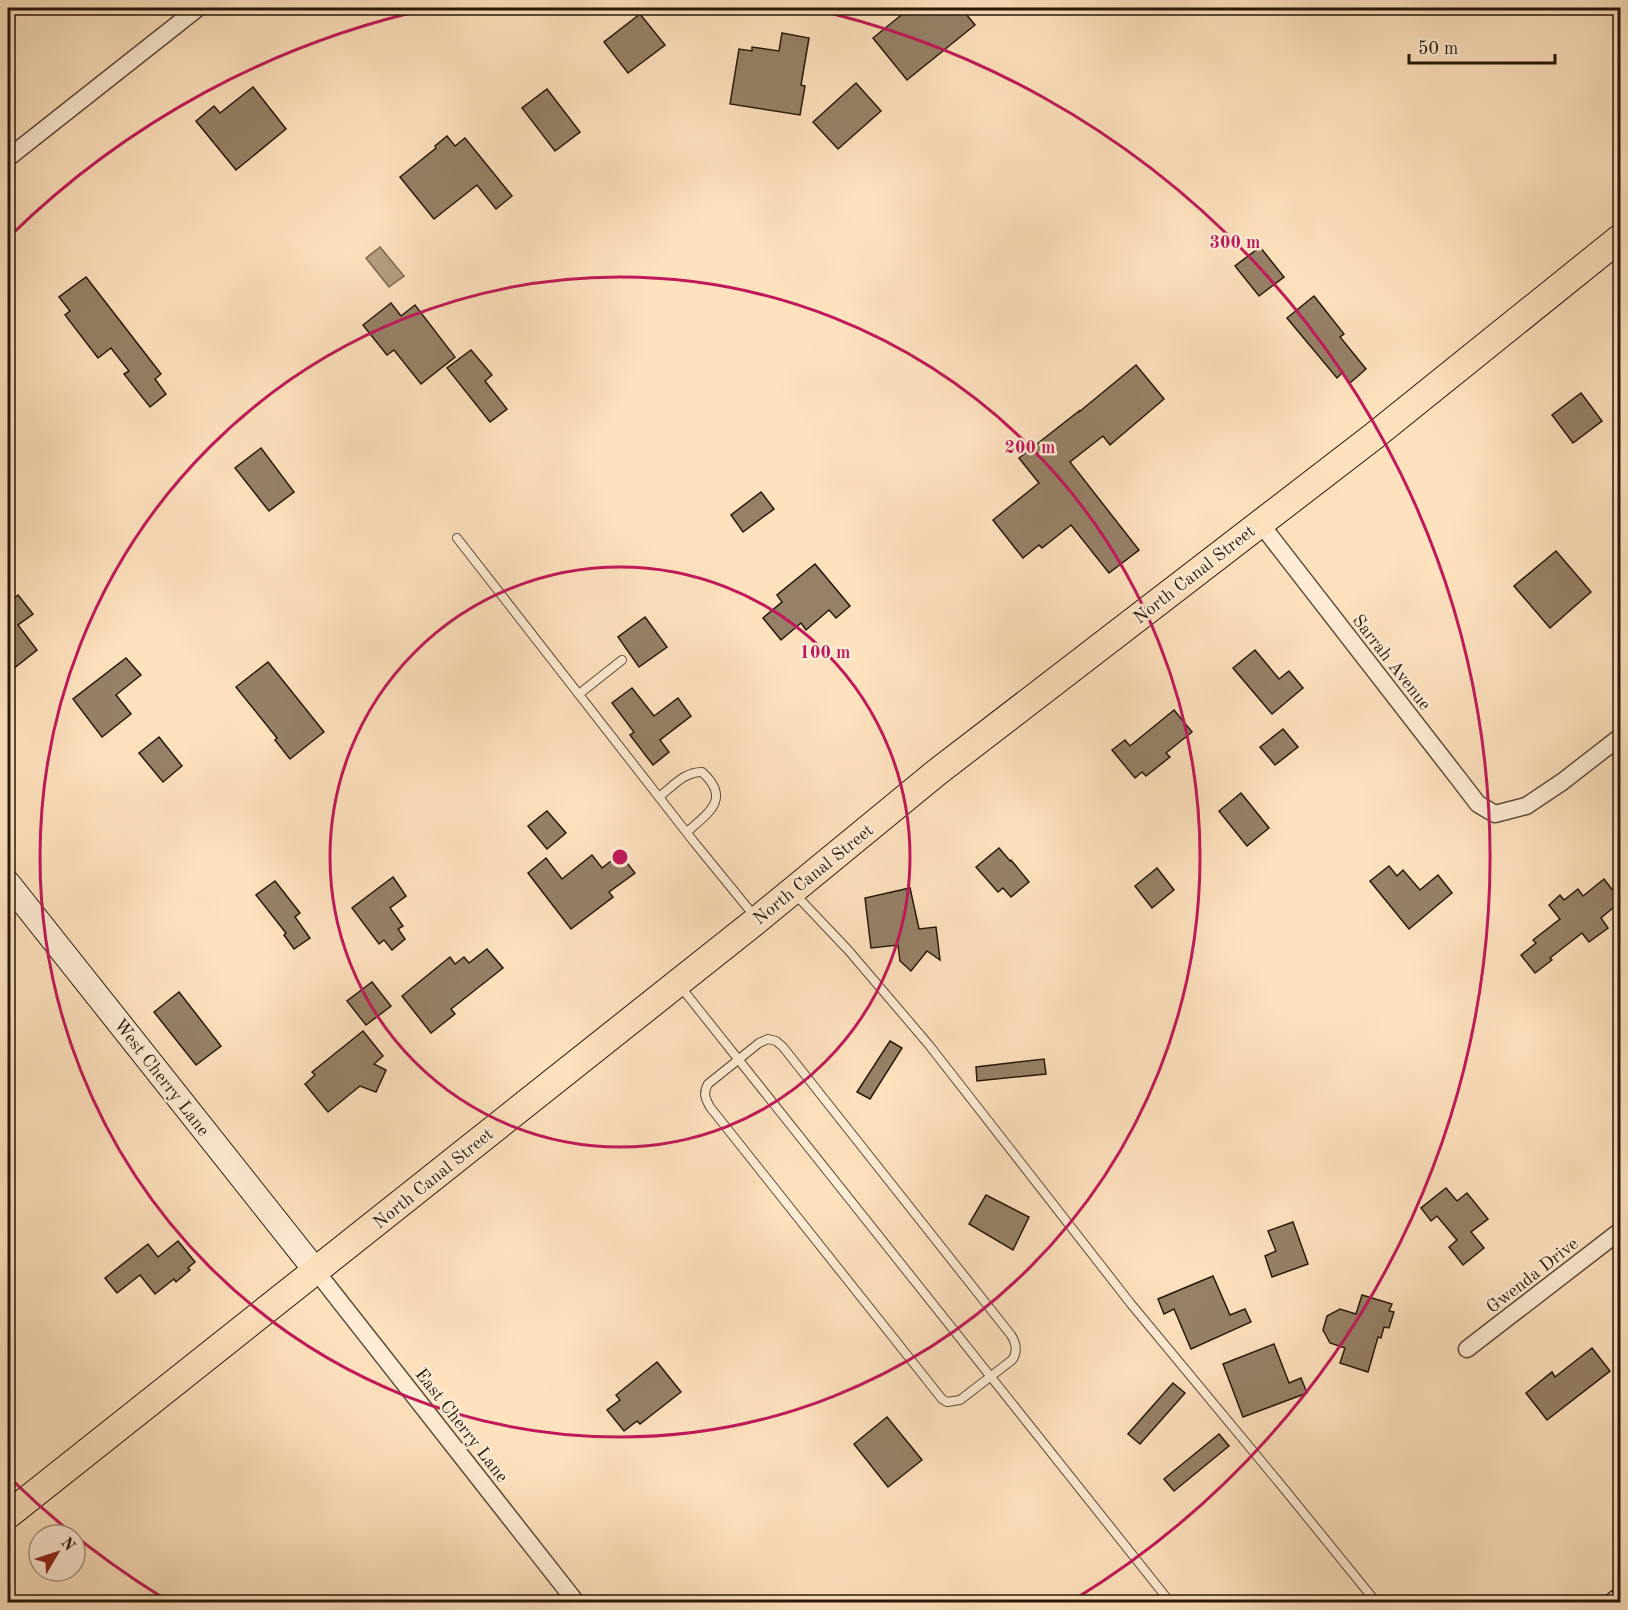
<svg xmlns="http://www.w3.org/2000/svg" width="1628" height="1610" font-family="'Old Standard TT',serif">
<rect width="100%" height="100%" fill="#fee2be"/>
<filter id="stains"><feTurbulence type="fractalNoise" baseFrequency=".00333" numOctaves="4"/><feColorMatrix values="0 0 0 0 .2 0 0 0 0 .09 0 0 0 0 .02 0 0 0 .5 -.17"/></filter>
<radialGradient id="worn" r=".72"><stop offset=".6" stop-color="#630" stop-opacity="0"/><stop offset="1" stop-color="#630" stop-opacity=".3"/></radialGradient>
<!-- water -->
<path fill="#b49d81" stroke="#7b6752" stroke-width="1.5" d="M 380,247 L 404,276 L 389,287 L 366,258 Z"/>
<!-- building -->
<g fill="#968168" stroke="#25170b" stroke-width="1.5">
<path d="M 910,8 L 961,8 L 975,25 L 907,80 L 873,38 Z"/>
<path d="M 640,14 L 665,45 L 628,73 L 604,42 Z"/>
<path d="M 782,33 L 809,38 L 801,85 L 805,86 L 800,115 L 730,104 L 739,49 L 752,51 L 752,47 L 779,51 Z"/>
<path d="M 856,83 L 881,111 L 838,149 L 813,122 Z"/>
<path d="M 253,87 L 286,129 L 236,170 L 196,121 L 214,106 L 220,113 Z"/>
<path d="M 547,89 L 580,132 L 555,151 L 522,108 Z"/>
<path d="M 447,136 L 455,146 L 465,138 L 512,196 L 496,209 L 477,185 L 434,219 L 400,177 L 436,148 L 435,146 Z"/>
<path d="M 1260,247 L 1284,277 L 1259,296 L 1235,266 Z"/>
<path d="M 86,277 L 161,374 L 155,379 L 166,394 L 150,407 L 124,374 L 129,371 L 111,348 L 98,358 L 65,315 L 70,311 L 59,297 Z"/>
<path d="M 1314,296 L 1344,334 L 1340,337 L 1366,369 L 1350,383 L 1342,373 L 1337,378 L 1287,318 Z"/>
<path d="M 391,303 L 401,316 L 415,305 L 455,357 L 421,384 L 394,350 L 387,355 L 363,325 Z"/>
<path d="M 471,350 L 492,375 L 485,381 L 507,409 L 490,422 L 447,368 Z"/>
<path d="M 1136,365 L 1164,399 L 1110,445 L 1103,436 L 1070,462 L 1139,550 L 1109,573 L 1071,525 L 1042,548 L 1039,545 L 1023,558 L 993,520 L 1039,483 L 1019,458 L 1079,411 L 1079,412 Z"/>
<path d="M 1581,393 L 1602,421 L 1573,443 L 1552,415 Z"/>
<path d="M 261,448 L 294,492 L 269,511 L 235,468 Z"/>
<path d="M 761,492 L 774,509 L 743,532 L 731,515 Z"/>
<path d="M 1556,551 L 1591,592 L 1550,628 L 1514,586 Z"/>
<path d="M 815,564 L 850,606 L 836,618 L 829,610 L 806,630 L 801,623 L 781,640 L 763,618 L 782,602 L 777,595 Z"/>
<path d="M 18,595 L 33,614 L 18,625 L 37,650 L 8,673 L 8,603 Z"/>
<path d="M 645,617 L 667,647 L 639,667 L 618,637 Z"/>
<path d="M 1255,650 L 1279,679 L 1289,671 L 1303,688 L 1272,714 L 1233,668 Z"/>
<path d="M 126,658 L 141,675 L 116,695 L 131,714 L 102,737 L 73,699 Z"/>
<path d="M 268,662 L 324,732 L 290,759 L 275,740 L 277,738 L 236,687 Z"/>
<path d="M 632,688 L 654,716 L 678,698 L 691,716 L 660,740 L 669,752 L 653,765 L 630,735 L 634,732 L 612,703 Z"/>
<path d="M 1174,710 L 1192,732 L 1166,753 L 1170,757 L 1146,776 L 1142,772 L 1135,778 L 1112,750 L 1125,740 L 1130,746 Z"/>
<path d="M 1283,729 L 1298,747 L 1275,765 L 1260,747 Z"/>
<path d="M 159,737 L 182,766 L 163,782 L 139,753 Z"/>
<path d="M 1241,793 L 1269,828 L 1247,846 L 1219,811 Z"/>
<path d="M 547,811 L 566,833 L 547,849 L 528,826 Z"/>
<path d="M 999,848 L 1010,861 L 1011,860 L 1029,882 L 1011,897 L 1003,888 L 998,892 L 976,867 Z"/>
<path d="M 620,854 L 635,873 L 609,892 L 613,897 L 571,929 L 528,873 L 546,858 L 562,879 L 592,855 L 602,868 Z"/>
<path d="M 1389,866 L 1397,876 L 1403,870 L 1420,890 L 1438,875 L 1452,893 L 1409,929 L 1370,881 Z"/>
<path d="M 1157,868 L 1174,890 L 1152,908 L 1135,886 Z"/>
<path d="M 393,877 L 406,896 L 390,908 L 403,926 L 398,929 L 405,939 L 392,950 L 384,940 L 379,944 L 352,908 Z"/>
<path d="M 1604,879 L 1620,900 L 1620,902 L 1601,918 L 1608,928 L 1589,942 L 1582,933 L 1550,958 L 1552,960 L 1535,973 L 1521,955 L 1536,943 L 1533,940 L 1560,919 L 1549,905 L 1560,895 L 1564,900 L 1578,889 L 1583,896 Z"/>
<path d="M 275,881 L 300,913 L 295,917 L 310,938 L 294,949 L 284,935 L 286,933 L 256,895 Z"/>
<path d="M 910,888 L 919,929 L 936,927 L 940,960 L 927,951 L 911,971 L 900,961 L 898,945 L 871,948 L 865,898 Z"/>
<path d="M 487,949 L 503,968 L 451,1009 L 455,1014 L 431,1033 L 402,996 L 450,957 L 455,964 L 464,957 L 469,963 Z"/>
<path d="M 372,982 L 391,1006 L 366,1025 L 347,1001 Z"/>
<path d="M 179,992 L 221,1046 L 196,1065 L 154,1012 Z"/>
<path d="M 363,1031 L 383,1056 L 374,1064 L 386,1070 L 376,1092 L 360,1086 L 328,1112 L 305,1084 L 315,1075 L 312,1072 Z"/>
<path d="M 890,1041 L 902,1048 L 870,1099 L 857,1092 Z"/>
<path d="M 1044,1059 L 1046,1074 L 977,1081 L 976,1067 Z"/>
<path d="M 1446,1188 L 1457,1201 L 1467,1193 L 1488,1219 L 1471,1232 L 1484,1248 L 1463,1265 L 1449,1247 L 1457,1240 L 1437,1216 L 1431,1221 L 1421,1208 Z"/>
<path d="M 986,1195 L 1029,1217 L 1013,1250 L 969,1224 Z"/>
<path d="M 1293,1222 L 1308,1264 L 1272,1277 L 1265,1256 L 1276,1251 L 1268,1231 Z"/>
<path d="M 178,1241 L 195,1262 L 188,1268 L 190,1270 L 176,1282 L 174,1279 L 155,1294 L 140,1275 L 117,1293 L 105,1278 L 148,1244 L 158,1257 Z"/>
<path d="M 1213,1276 L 1230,1315 L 1245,1309 L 1251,1322 L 1191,1349 L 1174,1309 L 1164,1314 L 1158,1299 Z"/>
<path d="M 1362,1295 L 1392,1304 L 1389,1311 L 1394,1312 L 1389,1328 L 1384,1327 L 1381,1338 L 1378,1337 L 1368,1372 L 1340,1363 L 1345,1348 L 1330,1343 L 1323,1330 L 1327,1316 L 1340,1309 L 1356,1314 Z"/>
<path d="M 1274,1344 L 1289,1383 L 1301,1378 L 1307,1393 L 1243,1417 L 1223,1364 Z"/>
<path d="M 1592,1348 L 1610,1371 L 1547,1420 L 1526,1393 L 1552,1372 L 1555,1377 Z"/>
<path d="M 657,1362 L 681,1392 L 640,1424 L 637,1421 L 624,1431 L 607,1410 L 620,1400 L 616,1395 Z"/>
<path d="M 1173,1383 L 1185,1393 L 1140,1444 L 1128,1434 Z"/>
<path d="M 887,1417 L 922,1460 L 888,1487 L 854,1444 Z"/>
<path d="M 1219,1434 L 1229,1446 L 1174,1491 L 1164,1479 Z"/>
</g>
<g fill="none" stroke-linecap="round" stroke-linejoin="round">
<!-- lane casing -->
<g stroke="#5b4a38" stroke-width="10">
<g id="lane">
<path d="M 457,538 L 694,842 L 756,918"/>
<path d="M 579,694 L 622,660"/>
<path d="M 659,797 C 673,786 684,772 702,772 C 732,799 708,813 687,832"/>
<path d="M 795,894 L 849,951 L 929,1045 L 1131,1304 L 1281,1485 L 1376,1602"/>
<path d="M 680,986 L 1170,1602"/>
<path d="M 768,1039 L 776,1041 L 783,1047 L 1011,1335 C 1016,1343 1018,1352 1012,1360 L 960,1400 L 947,1402 L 942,1399 L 710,1107 C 705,1098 703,1093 708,1084 L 759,1043 Z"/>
</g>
</g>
<!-- street casing -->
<g stroke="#5b4a38" stroke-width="19">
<g id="street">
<path d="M 8,158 L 198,8"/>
<path d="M 1260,523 L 1458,778 L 1478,804 L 1495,814 L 1526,806 L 1562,782 L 1620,737"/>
<path d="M 316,1271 L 576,1602"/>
<path d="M 1467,1349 L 1620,1231"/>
</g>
</g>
<!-- secondary casing -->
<g stroke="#25170b" stroke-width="26">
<path id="secondary" d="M 8,883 L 316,1271"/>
</g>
<!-- primary casing -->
<g stroke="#25170b" stroke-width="29">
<path id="primary" d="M 8,1515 L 757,920 L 936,773 L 1374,436 L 1620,238"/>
</g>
<!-- lane -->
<use href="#lane" stroke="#feecd5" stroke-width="8"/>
<!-- street -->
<use href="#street" stroke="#feecd5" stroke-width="16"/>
<!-- secondary -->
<use href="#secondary" stroke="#feecd5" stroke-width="24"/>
<!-- primary -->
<use href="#primary" stroke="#fee2be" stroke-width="27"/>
<!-- rail casing -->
<g stroke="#25170b" stroke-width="7">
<path id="rail" d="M 1602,1602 L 1620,1588"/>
</g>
<!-- rail -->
<use href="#rail" stroke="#feecd5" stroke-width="4.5" stroke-dasharray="14" stroke-linecap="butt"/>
</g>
<!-- distance rings -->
<g fill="none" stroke="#c2185b" stroke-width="3">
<circle cx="620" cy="857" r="290"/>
<circle cx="620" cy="857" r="580"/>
<path d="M165 1599A870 870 0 0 1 10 1478M10 236A870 870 0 0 1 432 8M808 8A870 870 0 0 1 1075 1599"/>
</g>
<g text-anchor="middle" stroke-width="5" stroke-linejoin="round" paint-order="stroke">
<!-- street labels -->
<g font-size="18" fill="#25170b" stroke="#feecd5">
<text transform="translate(1194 574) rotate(-38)" y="6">North Canal Street</text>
<text transform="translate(1392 662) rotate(52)" y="6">Sarrah Avenue</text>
<text transform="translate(813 874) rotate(-39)" y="6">North Canal Street</text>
<text transform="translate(162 1077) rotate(52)" y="6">West Cherry Lane</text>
<text transform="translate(433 1178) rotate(-39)" y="6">North Canal Street</text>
<text transform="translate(1532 1275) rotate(-38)" y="6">Gwenda Drive</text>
<text transform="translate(462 1425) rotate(52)" y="6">East Cherry Lane</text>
</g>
</g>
<circle cx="620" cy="857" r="9" fill="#c2185b" stroke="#feecd5" stroke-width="3"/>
<g font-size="18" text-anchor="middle" font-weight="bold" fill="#c2185b" stroke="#feecd5" stroke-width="5" stroke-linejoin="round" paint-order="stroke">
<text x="1235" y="248">300 m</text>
<text x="1030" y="453">200 m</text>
<text x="825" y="658">100 m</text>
</g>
<!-- margin -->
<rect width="1628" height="1610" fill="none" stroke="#fee2be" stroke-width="30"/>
<rect x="9" y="9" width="1610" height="1592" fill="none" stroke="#25170b" stroke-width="3"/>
<rect x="15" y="15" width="1598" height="1580" fill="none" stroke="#25170b" stroke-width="1.5"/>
<!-- north arrow -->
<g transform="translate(57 1553) rotate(51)"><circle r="28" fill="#feecd5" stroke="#a79784" stroke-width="1.5"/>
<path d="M0-4.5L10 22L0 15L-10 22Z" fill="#8f2418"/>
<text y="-9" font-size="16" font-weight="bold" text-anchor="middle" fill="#25170b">N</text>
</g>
<!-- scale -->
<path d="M1409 54v9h146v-9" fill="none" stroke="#25170b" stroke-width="3"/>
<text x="1418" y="54" font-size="18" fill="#25170b" stroke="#feecd5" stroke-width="4.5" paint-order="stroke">50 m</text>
<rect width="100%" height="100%" filter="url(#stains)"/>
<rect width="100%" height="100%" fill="url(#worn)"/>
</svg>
